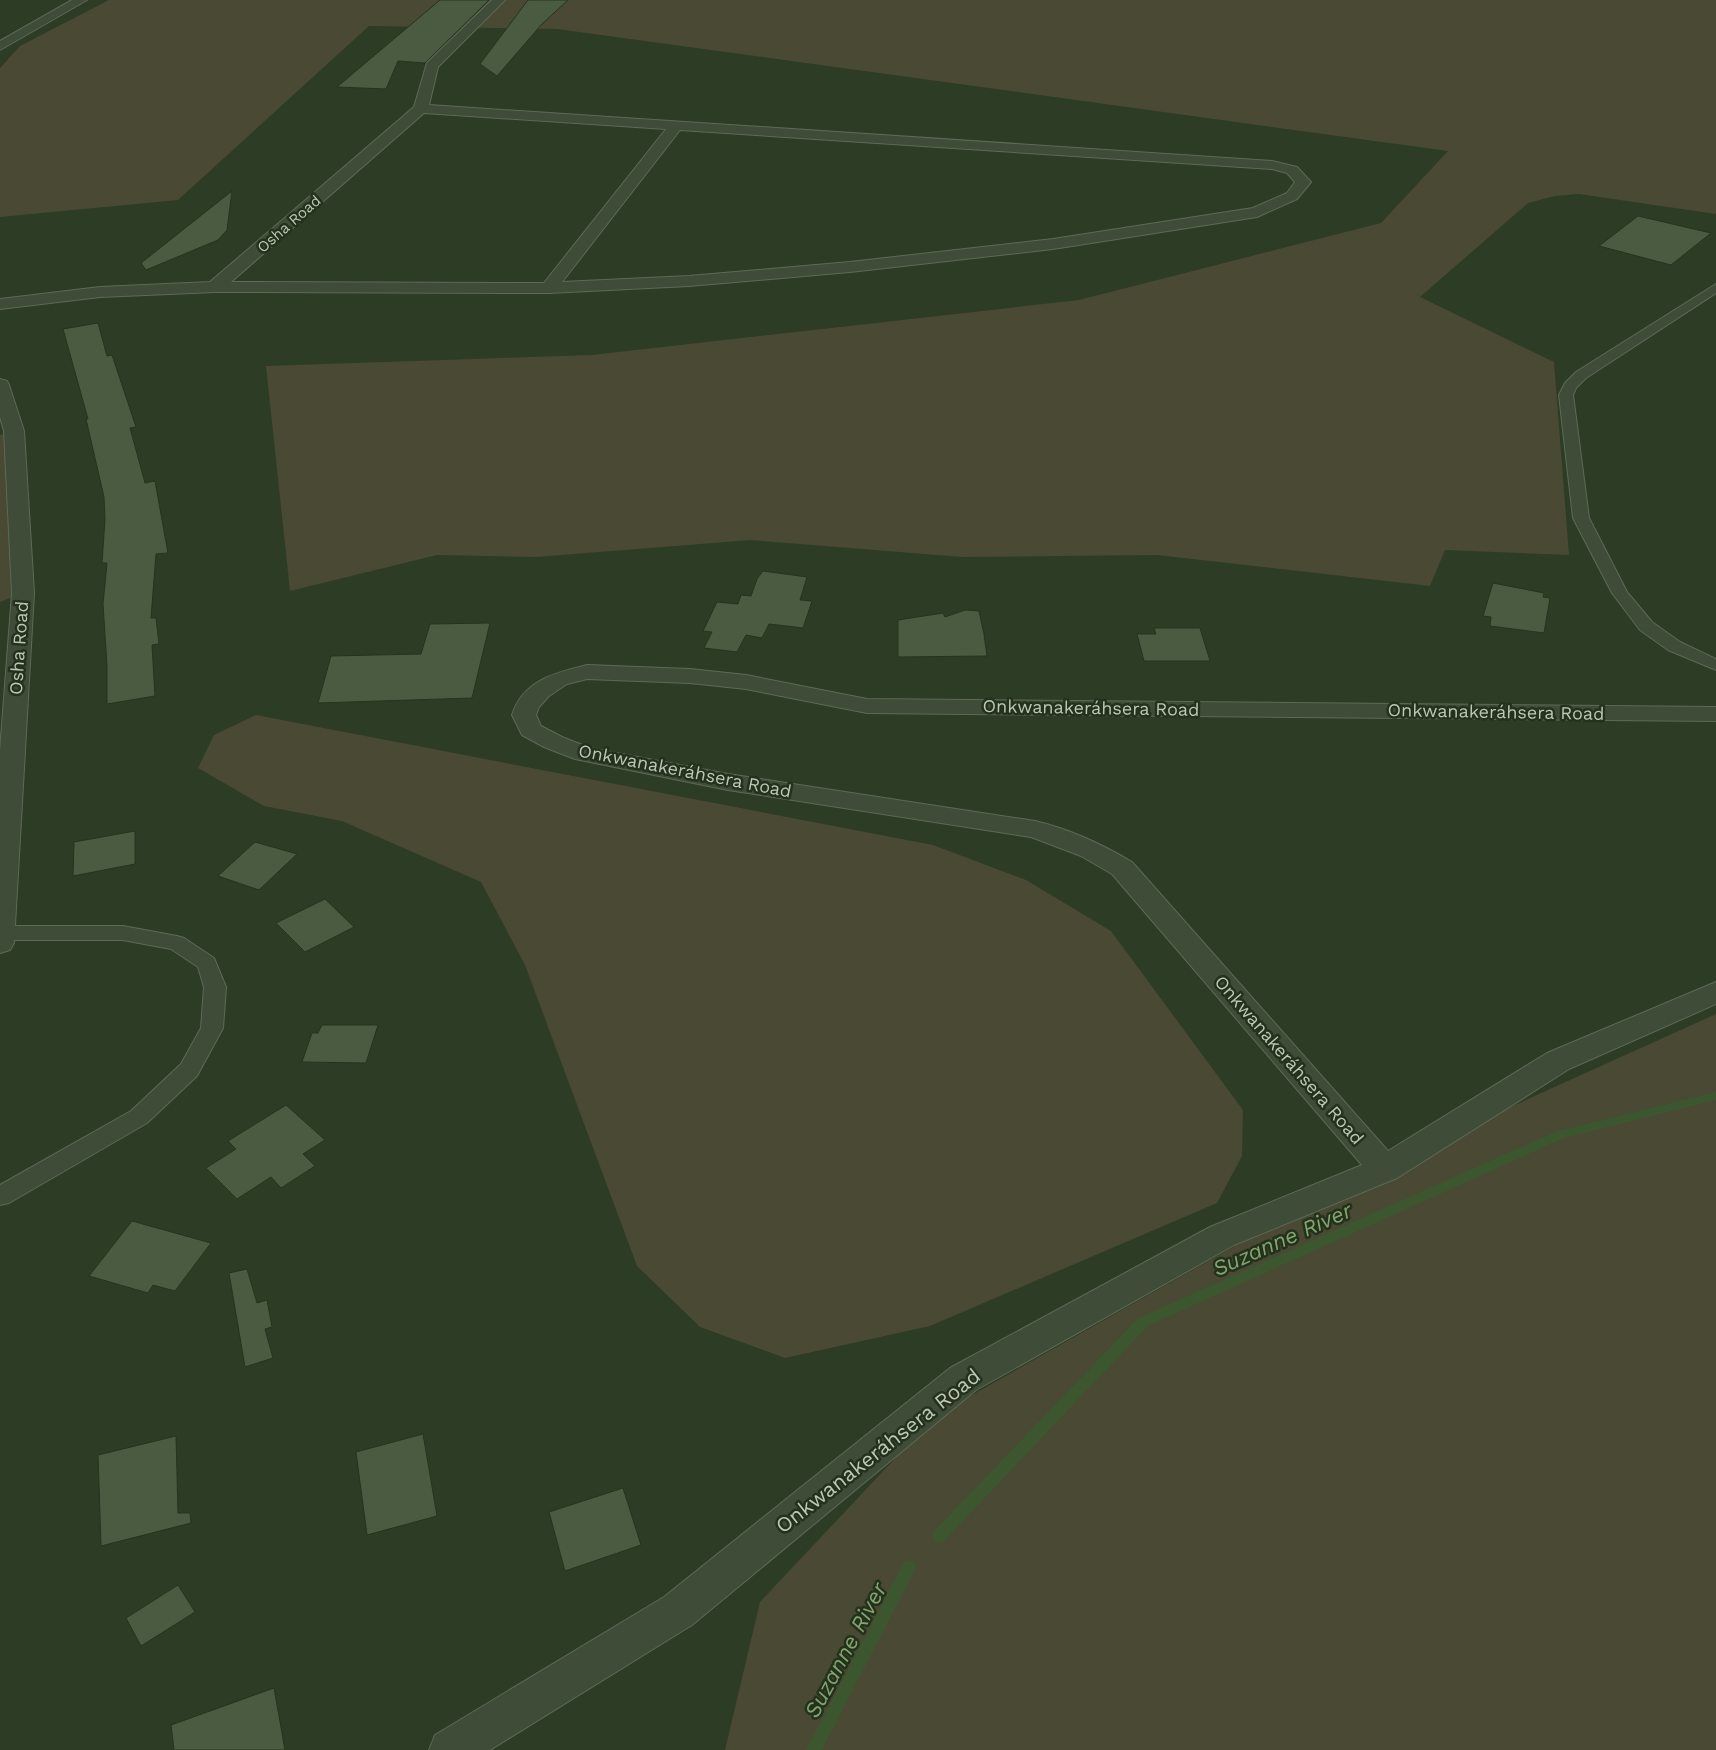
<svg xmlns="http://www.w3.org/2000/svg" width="1716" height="1750" font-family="'Work Sans',sans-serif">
<rect width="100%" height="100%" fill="#2d3c25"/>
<!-- green -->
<g fill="#4a4933">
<path d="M 109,0 L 1716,0 L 1716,214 L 1579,194 L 1555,196 L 1528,203 L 1420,297 L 1554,362 L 1569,555 L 1445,550 L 1430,586 L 1157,555 L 962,557 L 751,540 L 536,557 L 437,555 L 290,591 L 266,366 L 592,355 L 1079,300 L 1381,223 L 1448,151 L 557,29 L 369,26 L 178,200 L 0,217 L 0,68 L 20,46 Z"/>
<path d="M 14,431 L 23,593 L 0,602 L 0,435 Z"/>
<path d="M 256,715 L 933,845 L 1026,880 L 1111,931 L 1243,1110 L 1242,1156 L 1217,1203 L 930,1326 L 785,1358 L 700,1327 L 637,1266 L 525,965 L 481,882 L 342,821 L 264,806 L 198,768 L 214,735 Z"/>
<path d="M 1716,1014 L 1716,1750 L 725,1750 L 760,1602 L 935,1416 L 1360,1175 Z"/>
</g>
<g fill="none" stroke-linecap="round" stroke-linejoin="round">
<!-- stream -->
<g fill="#3c562f" fill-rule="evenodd">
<path d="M 1716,1092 L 1716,1100 L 1564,1138 L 1148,1326 L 944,1541 L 939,1543 L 934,1541 L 932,1536 L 934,1531 L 1138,1318 L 1557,1131 Z"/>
<path d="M 909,1560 L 914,1562 L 916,1567 L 914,1572 L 822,1750 L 806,1750 L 904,1562 Z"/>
</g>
</g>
<!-- building -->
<g fill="#4a5b41" stroke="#26341f">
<path d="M 440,0 L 489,0 L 425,63 L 398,61 L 386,89 L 337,87 Z"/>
<path d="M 528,0 L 568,0 L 542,24 L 497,76 L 480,64 Z"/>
<path d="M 232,191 L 227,230 L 218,240 L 146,270 L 141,263 Z"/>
<path d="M 1638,216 L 1711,233 L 1671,265 L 1599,246 Z"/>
<path d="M 98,323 L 107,356 L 112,355 L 136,427 L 130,428 L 145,483 L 155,481 L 168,553 L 156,554 L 151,618 L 156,618 L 159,644 L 152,645 L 155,696 L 107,704 L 107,666 L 103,604 L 107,563 L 102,563 L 105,519 L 104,497 L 86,419 L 88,419 L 63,329 Z"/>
<path d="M 763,571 L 807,577 L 800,600 L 812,601 L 803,628 L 769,624 L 762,638 L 746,635 L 737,652 L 704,648 L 712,632 L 703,631 L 717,602 L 738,604 L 741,595 L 751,596 L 757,579 Z"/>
<path d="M 1493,583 L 1544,593 L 1543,597 L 1550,598 L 1544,633 L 1490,626 L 1491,617 L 1483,616 Z"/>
<path d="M 965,610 L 979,611 L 984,634 L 987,656 L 898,657 L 898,620 L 943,613 L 945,617 Z"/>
<path d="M 490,623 L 472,698 L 318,703 L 331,656 L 421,654 L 430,624 Z"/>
<path d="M 1154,628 L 1200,628 L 1210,661 L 1144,661 L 1137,634 L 1156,634 Z"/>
<path d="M 135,831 L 135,864 L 73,876 L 74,842 Z"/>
<path d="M 255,842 L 297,854 L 259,890 L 218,876 Z"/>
<path d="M 325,899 L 354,927 L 305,952 L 276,923 Z"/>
<path d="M 322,1025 L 378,1025 L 366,1063 L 302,1062 L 312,1033 L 318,1033 Z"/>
<path d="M 286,1105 L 325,1140 L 303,1154 L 315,1166 L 281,1188 L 271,1177 L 237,1199 L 206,1168 L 236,1149 L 228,1141 Z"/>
<path d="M 132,1221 L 211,1243 L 175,1291 L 153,1285 L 148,1293 L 89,1276 Z"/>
<path d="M 247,1269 L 257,1303 L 267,1300 L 272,1327 L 265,1329 L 273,1358 L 245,1367 L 229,1273 Z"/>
<path d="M 423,1434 L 437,1516 L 367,1535 L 356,1452 Z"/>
<path d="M 176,1436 L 178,1513 L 190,1513 L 191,1523 L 101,1546 L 98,1455 Z"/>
<path d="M 623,1488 L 641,1545 L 565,1571 L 549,1512 Z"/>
<path d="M 178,1585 L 195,1612 L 141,1646 L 126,1618 Z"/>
<path d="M 274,1688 L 285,1750 L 174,1750 L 171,1725 Z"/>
</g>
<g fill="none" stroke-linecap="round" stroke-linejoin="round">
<!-- lane casing -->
<g stroke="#5d6b56" stroke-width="2">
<g id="lane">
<path d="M 1716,284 L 1716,293 L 1586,378 L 1576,388 L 1573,395 L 1589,518 L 1627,592 L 1652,622 L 1680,642 L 1716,659 L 1716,670 L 1668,650 L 1640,630 L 1612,593 L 1573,518 L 1559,395 L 1565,383 L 1576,372 Z"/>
<path d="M 0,926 L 123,926 L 177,936 L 184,938 L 214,958 L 226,987 L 223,1028 L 197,1076 L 147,1123 L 9,1203 L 0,1205 L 0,1185 L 131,1111 L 181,1064 L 201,1028 L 204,987 L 198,967 L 171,949 L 123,940 L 1,940 Z"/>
</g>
</g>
<!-- street casing -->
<g stroke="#5d6b56" stroke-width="2">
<g id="street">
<path d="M 72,0 L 87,0 L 0,50 L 0,41 Z"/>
<path d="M 492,0 L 505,0 L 438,67 L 429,105 L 1272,161 L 1297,167 L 1311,182 L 1297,199 L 1257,217 L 1053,249 L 850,272 L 689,286 L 549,293 L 215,292 L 100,297 L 0,309 L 0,299 L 100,287 L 210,282 L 414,107 L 427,63 ZM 424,113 L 666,129 L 544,283 L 231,282 ZM 680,130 L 1272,169 L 1287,173 L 1295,182 L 1287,193 L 1253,208 L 1053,239 L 850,262 L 689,276 L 562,282 Z"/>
<path d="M 0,379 L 7,381 L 9,385 L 24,431 L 34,593 L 14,943 L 10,950 L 0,953 L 0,751 L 12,593 L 4,431 L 0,417 Z"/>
<path d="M 587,665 L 690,669 L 746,675 L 867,699 L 1716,707 L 1716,721 L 867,713 L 746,689 L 690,683 L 587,679 L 567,684 L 549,696 L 539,707 L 536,715 L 541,726 L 562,737 L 590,748 L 728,774 L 1035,821 C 1069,829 1102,844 1132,862 L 1388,1151 L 1547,1053 L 1716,982 L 1716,1004 L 1569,1069 L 1397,1178 L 1234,1245 L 976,1390 L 692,1625 L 490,1750 L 429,1750 L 435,1735 L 664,1597 L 950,1368 L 1210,1227 L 1362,1165 L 1112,874 L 1081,856 L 1031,837 L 728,790 L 575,759 L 544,747 L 522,735 L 512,715 C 523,680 555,673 587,665 Z"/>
</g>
</g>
<!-- lane -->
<use href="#lane" fill="#3f4d38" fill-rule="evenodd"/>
<!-- street -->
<use href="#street" fill="#3f4d38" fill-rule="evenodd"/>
</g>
<g text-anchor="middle" stroke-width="5" stroke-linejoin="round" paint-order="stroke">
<!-- far-street labels -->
<g font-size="15" fill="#bac8b4" stroke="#24321d">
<text transform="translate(289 224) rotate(-41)" y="5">Osha Road</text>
</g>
<!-- street labels -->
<g font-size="18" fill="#bac8b4" stroke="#24321d">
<text transform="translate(19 648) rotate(-86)" y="6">Osha Road</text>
<text transform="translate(1091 708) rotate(1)" y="6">Onkwanakeráhsera Road</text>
<text transform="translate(1496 712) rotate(1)" y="6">Onkwanakeráhsera Road</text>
<text transform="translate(685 771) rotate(11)" y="6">Onkwanakeráhsera Road</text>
<text transform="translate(1289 1060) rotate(49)" y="6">Onkwanakeráhsera Road</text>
</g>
<!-- near-street labels -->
<g font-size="21" fill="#bac8b4" stroke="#24321d">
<text transform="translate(878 1451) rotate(-38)" y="7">Onkwanakeráhsera Road</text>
</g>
<!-- near-water labels -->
<g font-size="22" font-style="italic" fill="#82a56f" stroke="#24321d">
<text transform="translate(1282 1239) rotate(-24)" y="8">Suzanne River</text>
<text transform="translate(845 1650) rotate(-62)" y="8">Suzanne River</text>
</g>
</g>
</svg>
